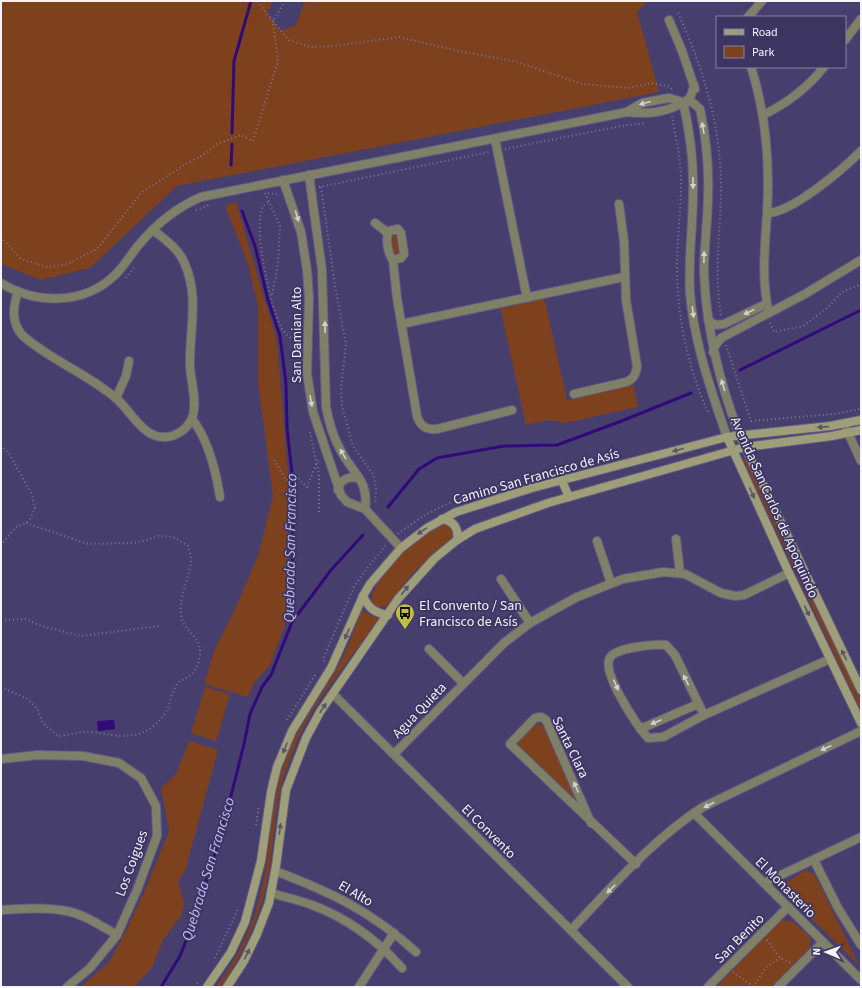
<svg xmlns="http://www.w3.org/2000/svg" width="862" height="988" font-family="'Source Sans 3',sans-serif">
<rect width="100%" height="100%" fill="#463f6e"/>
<!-- green -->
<g fill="#7e411e">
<path d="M 1,1 L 273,1 L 267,13 L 281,31 L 296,25 L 305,1 L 648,1 L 637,12 L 659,92 L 177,186 L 90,268 L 41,280 L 1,264 Z"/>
<path d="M 236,202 L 277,342 L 288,474 L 289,614 L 270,665 L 254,683 L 248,697 L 204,684 L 215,649 L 240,598 L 259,553 L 273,496 L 258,383 L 258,306 L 248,264 L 225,206 Z"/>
<path d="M 398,235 L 401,254 L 394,256 L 390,236 Z"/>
<path d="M 544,297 L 567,400 L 633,385 L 638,407 L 565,423 L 548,420 L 526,425 L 500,307 Z"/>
<path d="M 747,458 L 861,701 L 861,711 L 743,460 Z"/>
<path d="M 448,523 L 454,531 L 452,538 L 413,573 L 388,606 L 377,607 L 372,603 C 368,580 425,527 448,523 Z"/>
<path d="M 362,610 L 363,610 L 372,616 L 379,618 C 358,649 334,678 314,709 C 303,726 294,748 287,767 C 276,797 275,827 271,859 C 265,905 247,950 220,987 L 216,987 C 244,950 262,904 267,859 C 272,826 273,793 285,761 C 298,725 320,699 338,666 C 348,649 354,628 362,610 Z"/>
<path d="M 205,687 L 230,694 L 216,741 L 191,733 Z"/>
<path d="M 539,724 L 544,726 L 577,798 L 574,801 L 519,748 L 519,740 L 534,725 Z"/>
<path d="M 189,741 L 218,750 L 185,871 L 178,881 L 184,904 L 181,916 L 163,940 L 152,967 L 136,985 L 132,987 L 81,987 L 108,963 L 124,935 L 146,888 L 169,831 L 161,788 L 176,774 Z"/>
<path d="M 806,870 L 815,875 L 859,965 L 782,890 L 784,884 Z"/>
<path d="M 781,920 L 792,921 L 811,938 L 809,949 L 771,987 L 716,987 Z"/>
</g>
<!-- water -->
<path fill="#320978" d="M 114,720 L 115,729 L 98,731 L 97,721 Z"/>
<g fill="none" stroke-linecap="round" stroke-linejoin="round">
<!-- stream -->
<g stroke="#320978" stroke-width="3">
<path d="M 232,133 L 234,61 L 251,1"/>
<path d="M 231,165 L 232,144"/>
<path d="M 740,370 L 861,310"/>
<path d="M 388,507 L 419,469 L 437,458 L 504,446 L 557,445 L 619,422 L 691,393"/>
<path d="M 292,622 L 331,570 L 363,535"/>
<path d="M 161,987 L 180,956 L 197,912 L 224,824 L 244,744 L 250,714 L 262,687 L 271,675 L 292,622 L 293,482 L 287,428 L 286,384 L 280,336 L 268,300 L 255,246 L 242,211"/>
</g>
<!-- street casing -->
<g stroke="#625c85" stroke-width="10">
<g id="street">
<path d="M 748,17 L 762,1"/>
<path d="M 669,20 L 682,51 L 695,89"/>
<path d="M 845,40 L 861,19"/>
<path d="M 751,67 C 766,114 770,164 767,213 C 765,247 761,280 769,313"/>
<path d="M 683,102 C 690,132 694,162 693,193 C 693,226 688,259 690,293 C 694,343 711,390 727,437"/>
<path d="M 627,112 L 642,103 L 669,98 L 683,102 L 692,102 L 700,109 C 706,137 709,165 708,194 C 708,220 704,246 704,272 C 706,329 719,381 739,434"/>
<path d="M 763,115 C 786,104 808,87 824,67"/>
<path d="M 495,139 L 527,298"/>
<path d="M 309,175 L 322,270 L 326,407 C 329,423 333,437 341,451 C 353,474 369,480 365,509"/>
<path d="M 283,180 L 301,232 L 307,270 L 309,297 L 307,373 L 313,412 L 341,495 L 347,502 L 365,509 L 401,548"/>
<path d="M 767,213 C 792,213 843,169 861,151"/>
<path d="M 375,223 L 388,233"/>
<path d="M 393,260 L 401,258 L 404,254 L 401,233 L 398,229 L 389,231 C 385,238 388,255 393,260 L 397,298 L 417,416 C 420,426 426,430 437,429 L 512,410"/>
<path d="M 1,283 C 37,305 85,305 116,274 C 124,266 130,256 137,247 C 155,225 175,208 201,197 L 627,112 C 650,115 671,112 690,98 L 694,86"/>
<path d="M 18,291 C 13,307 11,322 22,335 C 51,361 89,374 118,400 C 132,413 144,439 166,437 C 178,436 190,427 193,415 C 197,400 191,382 190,367 C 189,330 200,297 184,262 C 178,248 164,239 153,230"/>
<path d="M 708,320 L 715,325 L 724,324 L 766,304"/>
<path d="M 401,324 L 624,277"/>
<path d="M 713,352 L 715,346 L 721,338 L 805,294 L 861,260"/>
<path d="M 574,394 L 626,382 C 634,379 636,374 637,366 L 626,300 L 624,241 L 619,204"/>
<path d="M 116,398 L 126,376 L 129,361"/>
<path d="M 192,419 C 208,439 216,472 220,497"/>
<path d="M 844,424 L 861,461"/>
<path d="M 338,490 C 340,479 349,476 359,478"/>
<path d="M 676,539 L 680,573"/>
<path d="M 597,541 L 611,583"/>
<path d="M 501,579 L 530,623"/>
<path d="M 429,649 L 463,683"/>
<path d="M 333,694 L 628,987"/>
<path d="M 704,715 L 675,655 L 666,645 C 655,644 612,647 609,660 C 604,676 637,726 648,738 L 663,737 L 704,715 L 830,659"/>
<path d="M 640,729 L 698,704"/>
<path d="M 394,754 L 504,643 L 530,623 L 577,597 L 623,579 L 663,572 L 685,574 L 721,593 L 735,596 L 744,595 L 789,573"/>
<path d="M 1,759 L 38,755 L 83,756 L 119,763 L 141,778 L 156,806 L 157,836 L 137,890 L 117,935 L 90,968 L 67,987"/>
<path d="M 694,813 L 861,980"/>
<path d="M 591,823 L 546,720 L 541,717 L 535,718 L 510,744 L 636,864"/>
<path d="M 814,860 L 838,908 L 861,945"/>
<path d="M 275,871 C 331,892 372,912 416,952"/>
<path d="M 764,883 L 861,837"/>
<path d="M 271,893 C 284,897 299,900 312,905 C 347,918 377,940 402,968"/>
<path d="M 1,910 C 22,909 45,907 66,911 C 84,914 101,926 117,935"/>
<path d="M 571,930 C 611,888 654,838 703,807 L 861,731"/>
<path d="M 359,987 L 394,933"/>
<path d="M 708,987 L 788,907"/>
<path d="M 778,987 L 823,942"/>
</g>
</g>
<!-- secondary casing -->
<g stroke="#625c85" stroke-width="10">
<g id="secondary">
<path d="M 739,434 L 861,690"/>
<path d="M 727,437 L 789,573 L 861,723"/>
<path d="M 562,481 L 569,497"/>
<path d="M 442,519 C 454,521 459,528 457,540"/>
<path d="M 363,596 C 368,608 375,613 388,615"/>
<path d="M 207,987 L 231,952 L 245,922 L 261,861 L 271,792 L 277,767 L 292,731 L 331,668 L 363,596 L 370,584 L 401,548 L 427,528 L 456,512 L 532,488 L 727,437 L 830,426 L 861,420"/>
<path d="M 227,987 L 244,961 L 257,934 L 269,903 L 276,866 L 286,790 L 306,738 L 320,712 L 398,599 L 434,559 L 457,540 L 475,529 L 548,503 L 745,447 L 832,436 L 861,430"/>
</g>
</g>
<!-- path -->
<g stroke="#7d789c" stroke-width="2" stroke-dasharray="1 3" stroke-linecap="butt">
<path d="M 285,1 L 273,21 L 289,40 L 310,47 L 334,46 L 399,37 L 458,51 L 514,61 L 582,84 L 628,88 L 652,83 L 668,86 L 672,89"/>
<path d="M 1,2 L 1,1"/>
<path d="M 678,13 C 704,70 722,129 721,193 C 720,236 714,273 721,317"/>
<path d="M 672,116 C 676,138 681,160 681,182 C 681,211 677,239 677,268 C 677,317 688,368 708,412"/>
<path d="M 505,149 L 621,126 L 646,123"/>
<path d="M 319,187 L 489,152"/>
<path d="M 321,187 L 335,286 L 346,344 L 341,388 L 342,406 L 353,446 L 374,476 L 376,489 L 375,504"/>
<path d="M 265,193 L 280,226 L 278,263 L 272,295"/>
<path d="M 268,193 L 280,195"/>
<path d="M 268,202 C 264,205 262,207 261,212 C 255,235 270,305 281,327 C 285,336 295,339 299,348"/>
<path d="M 196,210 L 209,205"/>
<path d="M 1,237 L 21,259 L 47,267 L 65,265 L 97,249 L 142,192 L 186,164 L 208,152 L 217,144 L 241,135 L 253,141 L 278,61 L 273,21 L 257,1"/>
<path d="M 126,278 L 135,266"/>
<path d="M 770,323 L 774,332 L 803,326 L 827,308 L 842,292 L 861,284"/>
<path d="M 726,345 L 751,421 L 835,414 L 861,409"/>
<path d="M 310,432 L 319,475 L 319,513"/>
<path d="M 1,445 L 10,455 L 32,495 L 35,508 L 31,518 L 26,523 L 16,527 L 1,545"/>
<path d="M 274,460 L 286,480 L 298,478 L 307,487 L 317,462 L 321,460"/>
<path d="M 398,534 C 434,505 469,494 513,482 L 515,485"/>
<path d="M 1,620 L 26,619 L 41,626 L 81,636 L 159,626"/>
<path d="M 324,661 L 323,659 L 354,587 L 368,567 L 387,544"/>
<path d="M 1,687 L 26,698 L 37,708 L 43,723 L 58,736 C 69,736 79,731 91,732 C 120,736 142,743 163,716 C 171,707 170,693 178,683 C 181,680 184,679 188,677 C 196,672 201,659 200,650 C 199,635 182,630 181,614 C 179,595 189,579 191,561 C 191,556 189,550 188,546 L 173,537 L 158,536 L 147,540 L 133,543 L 88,544 L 26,523"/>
<path d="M 287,720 L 315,675"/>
<path d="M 256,825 L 259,806"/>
<path d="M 767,940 L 780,958 L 791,963"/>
<path d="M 215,958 L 238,909"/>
<path d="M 733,972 L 754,987"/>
<path d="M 195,987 L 199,981"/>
<path d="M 753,987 L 766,967 L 780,958"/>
</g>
<!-- street -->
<use href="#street" stroke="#7f8068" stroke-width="8"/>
<!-- secondary -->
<use href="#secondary" stroke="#9e9f79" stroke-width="8"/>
</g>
<!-- one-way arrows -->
<defs><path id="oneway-solid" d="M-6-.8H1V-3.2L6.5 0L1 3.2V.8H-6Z"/></defs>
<g fill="#d1d0d2">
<use href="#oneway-solid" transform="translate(645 103) rotate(165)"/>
<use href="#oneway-solid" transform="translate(703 128) rotate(-100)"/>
<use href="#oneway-solid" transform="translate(693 183) rotate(89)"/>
<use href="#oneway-solid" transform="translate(297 216) rotate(73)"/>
<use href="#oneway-solid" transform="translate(704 257) rotate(-89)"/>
<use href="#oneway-solid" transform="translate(693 312) rotate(83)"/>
<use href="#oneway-solid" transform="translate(749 312) rotate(154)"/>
<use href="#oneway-solid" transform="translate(325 327) rotate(-91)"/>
<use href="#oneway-solid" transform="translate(723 385) rotate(-107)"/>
<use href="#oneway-solid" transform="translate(311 401) rotate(80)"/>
<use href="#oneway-solid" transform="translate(343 454) rotate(-121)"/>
<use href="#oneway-solid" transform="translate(686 680) rotate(-116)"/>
<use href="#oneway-solid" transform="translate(616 685) rotate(65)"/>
<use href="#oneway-solid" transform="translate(656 722) rotate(157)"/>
<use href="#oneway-solid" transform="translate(826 748) rotate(155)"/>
<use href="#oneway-solid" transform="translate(576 787) rotate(-114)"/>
<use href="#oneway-solid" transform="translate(709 805) rotate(153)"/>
<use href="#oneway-solid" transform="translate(611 889) rotate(135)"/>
</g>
<g fill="#595569">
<use href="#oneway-solid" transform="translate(823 427) rotate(175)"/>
<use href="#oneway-solid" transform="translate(678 450) rotate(165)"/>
<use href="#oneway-solid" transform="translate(752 493) rotate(66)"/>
<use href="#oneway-solid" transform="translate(422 531) rotate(145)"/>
<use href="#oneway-solid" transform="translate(405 590) rotate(-52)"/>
<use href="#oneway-solid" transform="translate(807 611) rotate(64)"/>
<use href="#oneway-solid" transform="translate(347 634) rotate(113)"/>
<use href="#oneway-solid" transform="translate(844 655) rotate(-116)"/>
<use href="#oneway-solid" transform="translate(323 708) rotate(-57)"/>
<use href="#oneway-solid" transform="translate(285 748) rotate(112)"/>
<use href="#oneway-solid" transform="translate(280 829) rotate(-83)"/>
<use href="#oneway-solid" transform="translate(247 954) rotate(-64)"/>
</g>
<!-- icons -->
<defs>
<g id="bus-pin" transform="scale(1)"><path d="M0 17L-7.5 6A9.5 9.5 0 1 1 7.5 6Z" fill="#bfbe41" stroke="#3c3562"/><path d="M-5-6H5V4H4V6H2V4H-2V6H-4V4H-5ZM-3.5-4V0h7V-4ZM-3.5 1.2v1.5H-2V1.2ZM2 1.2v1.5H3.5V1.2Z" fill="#111"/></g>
</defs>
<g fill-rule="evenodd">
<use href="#bus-pin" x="405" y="613"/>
</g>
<g text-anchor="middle" stroke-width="3.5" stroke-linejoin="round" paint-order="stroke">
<!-- street labels -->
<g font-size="14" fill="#f4f3ff" stroke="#3c3562">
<text transform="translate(296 335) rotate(-90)" y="5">San Damian Alto</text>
<text transform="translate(536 476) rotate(-16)" y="5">Camino San Francisco de Asís</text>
<text transform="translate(775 507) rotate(66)" y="5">Avenida San Carlos de Apoquindo</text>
<text transform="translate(419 710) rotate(-46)" y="5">Agua Quieta</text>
<text transform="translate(571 747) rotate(64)" y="5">Santa Clara</text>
<text transform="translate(489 831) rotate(45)" y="5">El Convento</text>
<text transform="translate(131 863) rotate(-70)" y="5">Los Coigues</text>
<text transform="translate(786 887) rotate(45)" y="5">El Monasterio</text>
<text transform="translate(356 893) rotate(30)" y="5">El Alto</text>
<text transform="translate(739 938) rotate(-45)" y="5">San Benito</text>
</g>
<!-- poi labels -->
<g font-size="14" fill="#f4f3ff" stroke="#3c3562" text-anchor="start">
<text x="419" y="610">El Convento / San<tspan x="419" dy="16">Francisco de Asís</tspan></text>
</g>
<!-- water labels -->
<g font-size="15" font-style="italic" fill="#c3bdf4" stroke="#3c3562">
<text transform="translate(290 548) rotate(-89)" y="5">Quebrada San Francisco</text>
<text transform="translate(208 869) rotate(-73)" y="5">Quebrada San Francisco</text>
</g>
</g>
<!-- border -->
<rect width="862" height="988" fill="none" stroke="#f4f3ff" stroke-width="4"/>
<!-- legend -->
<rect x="716" y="16" width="130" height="52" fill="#3c3562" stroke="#8681a1"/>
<rect x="724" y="29" width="20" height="6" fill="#9e9f79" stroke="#8681a1"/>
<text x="752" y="36" font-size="12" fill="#f4f3ff">Road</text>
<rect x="724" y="46" width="20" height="12" fill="#7e411e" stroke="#8681a1"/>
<text x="752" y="56" font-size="12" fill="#f4f3ff">Park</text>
<!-- north arrow -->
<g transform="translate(826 952) rotate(272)" stroke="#3c3562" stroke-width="3" paint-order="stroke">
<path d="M0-3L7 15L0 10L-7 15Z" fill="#f4f3ff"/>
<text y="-6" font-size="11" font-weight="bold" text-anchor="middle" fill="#f4f3ff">N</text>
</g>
</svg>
